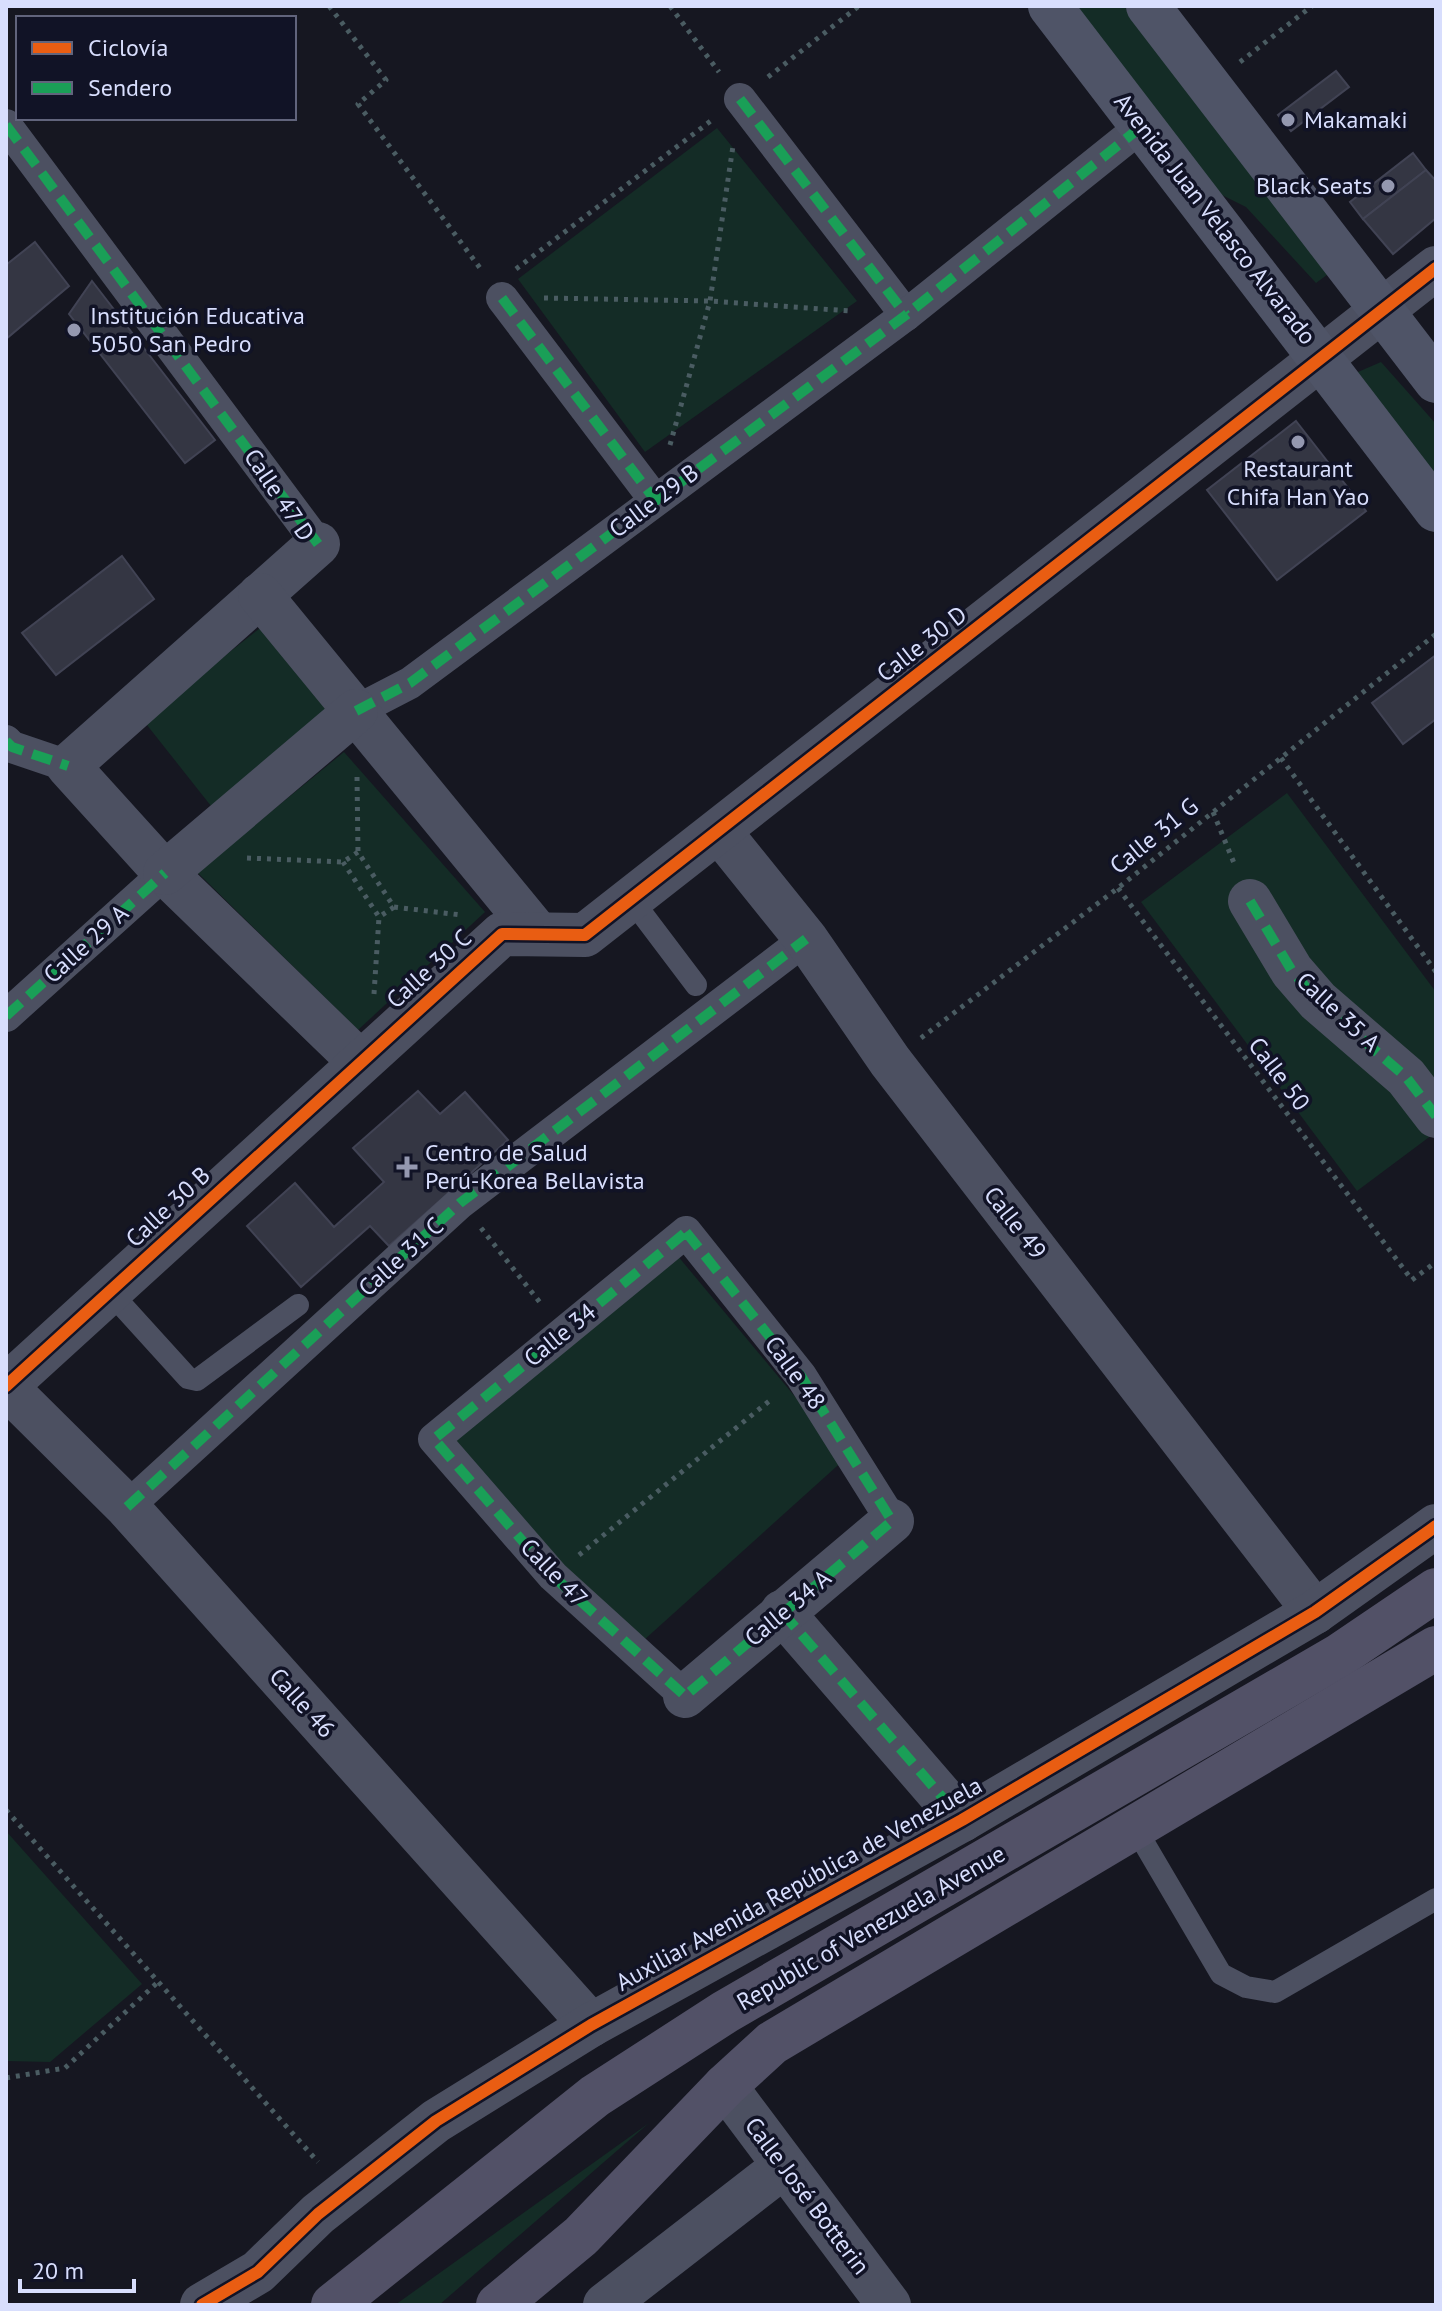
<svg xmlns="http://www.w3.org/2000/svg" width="1442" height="2311" font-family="'PT Sans',sans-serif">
<rect width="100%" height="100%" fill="#161721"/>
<!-- green -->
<g fill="#142c26">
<path d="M 1071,6 L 1124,6 L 1331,272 L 1316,283 L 1246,207 L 1210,189 Z"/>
<path d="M 717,128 L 857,301 L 645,452 L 518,279 Z"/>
<path d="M 1381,362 L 1436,424 L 1436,486 L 1351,375 Z"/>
<path d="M 264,625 L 331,711 L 211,806 L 143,720 Z"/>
<path d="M 344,752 L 485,912 L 358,1030 L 197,872 Z"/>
<path d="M 1287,793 L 1436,992 L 1436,1132 L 1357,1191 L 1141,902 Z"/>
<path d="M 677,1255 L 846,1458 L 634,1649 L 453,1442 Z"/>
<path d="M 6,1831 L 142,1984 L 50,2062 L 6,2061 Z"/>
<path d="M 649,2123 L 439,2305 L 395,2305 Z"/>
</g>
<!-- building -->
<g fill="#343643" stroke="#414354" stroke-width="2">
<path d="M 1336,71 L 1349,87 L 1291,131 L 1278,115 Z"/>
<path d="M 1413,153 L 1426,170 L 1363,219 L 1350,202 Z"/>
<path d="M 1426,170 L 1436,181 L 1436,218 L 1393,254 L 1363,219 Z"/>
<path d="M 35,242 L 69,286 L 6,339 L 6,265 Z"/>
<path d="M 92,281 L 215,440 L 185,463 L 69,314 Z"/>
<path d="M 1296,421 L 1366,511 L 1277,580 L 1207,490 Z"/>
<path d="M 122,556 L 154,599 L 56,675 L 22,633 Z"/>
<path d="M 1436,655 L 1436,719 L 1403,744 L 1372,703 Z"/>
<path d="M 418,1091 L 440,1114 L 465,1092 L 508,1140 L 389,1246 L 370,1226 L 301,1287 L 247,1226 L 295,1183 L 334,1227 L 384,1182 L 353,1148 Z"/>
</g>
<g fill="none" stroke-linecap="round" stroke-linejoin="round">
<!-- path -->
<g stroke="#4a5c62" stroke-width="5" stroke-dasharray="4 6" stroke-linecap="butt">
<path d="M 329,6 L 386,80 L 358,104 L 483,272"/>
<path d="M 670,6 L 719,72"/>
<path d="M 1240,62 L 1312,6"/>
<path d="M 768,77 L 859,6"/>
<path d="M 516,269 L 712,120"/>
<path d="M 544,298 L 710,301 L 850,311"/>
<path d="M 670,445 L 710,301 L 733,146"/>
<path d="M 1281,758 L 1436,972"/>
<path d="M 357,777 L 358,852"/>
<path d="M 1213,812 L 1234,863"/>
<path d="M 247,858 L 343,862 L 358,852 L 394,907 L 379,917 L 343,862"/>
<path d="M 1118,888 L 1412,1280 L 1436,1262"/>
<path d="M 394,907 L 461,915"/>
<path d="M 374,994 L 379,917"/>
<path d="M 921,1038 L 1118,888 L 1436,634"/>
<path d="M 481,1228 L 542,1305"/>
<path d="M 579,1555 L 773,1398"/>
<path d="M 6,1810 L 318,2162"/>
<path d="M 6,2078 L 65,2068 L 158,1982"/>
</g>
<!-- service -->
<g stroke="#4c5061" stroke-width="22">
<path d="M 631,899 L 696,985"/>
<path d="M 109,1291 L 188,1378 L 197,1380 L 298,1305"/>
<path d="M 1134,1826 L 1221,1974 L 1246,1987 L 1275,1992 L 1436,1899"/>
</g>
<!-- pedestrian -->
<g stroke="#4c5061" stroke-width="32">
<path d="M 740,99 L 906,315"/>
<path d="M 6,125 L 318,544"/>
<path d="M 502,298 L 655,500"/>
<path d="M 356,711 L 410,683 L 906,315 L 1142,126"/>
<path d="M 6,741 L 12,747 L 68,766"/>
<path d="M 6,1016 L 165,873"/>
<path d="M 127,1507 L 460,1203 L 806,939"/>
<path d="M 685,1696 L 553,1576 L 434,1439 L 686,1232 L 801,1376 L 892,1521"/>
</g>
<!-- minor -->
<g stroke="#4c5061" stroke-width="44">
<path d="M 318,544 L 68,766 L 165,873 L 359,1061"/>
<path d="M 260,595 L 538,934"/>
<path d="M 719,831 L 806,939 L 890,1061 L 1315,1612"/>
<path d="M 165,873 L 356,711"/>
<path d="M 1250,901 L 1292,971 L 1318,1001 L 1406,1077 L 1436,1116"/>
<path d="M 6,1386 L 502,934 L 585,935 L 1436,268"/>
<path d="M 6,1387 L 127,1507 L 591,2025"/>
<path d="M 782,1612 L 962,1820"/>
<path d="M 685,1696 L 892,1521"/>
<path d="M 725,2086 L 889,2305"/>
<path d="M 605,2305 L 784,2166"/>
</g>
<!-- tertiary -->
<path stroke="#4c5061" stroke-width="44" d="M 202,2305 L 258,2272 L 318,2214 L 436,2121 L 591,2025 L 962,1820 L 1315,1612 L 1436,1526"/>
<!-- secondary -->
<g stroke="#4f5467" stroke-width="44">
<path d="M 1050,6 L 1436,510"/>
<path d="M 1148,6 L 1436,381"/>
</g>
<!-- primary -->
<g stroke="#525167" stroke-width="44">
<path d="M 333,2305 L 595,2096 L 725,2012 L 1340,1655 L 1436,1590"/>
<path d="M 498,2305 L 581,2236 L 725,2086 L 772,2043 L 1436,1648"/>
</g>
<!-- quiet -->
<g stroke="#1a9f57" stroke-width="10" stroke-dasharray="20 10" stroke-linecap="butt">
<path d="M 740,99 L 906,315"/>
<path d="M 6,125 L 318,544"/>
<path d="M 502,298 L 655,500"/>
<path d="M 356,711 L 410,683 L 906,315 L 1142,126"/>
<path d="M 6,741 L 12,747 L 68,766"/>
<path d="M 1250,901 L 1292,971 L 1318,1001 L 1406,1077 L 1436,1116"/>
<path d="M 6,1016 L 165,873"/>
<path d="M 686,1232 L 801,1376 L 892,1521 L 685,1696 L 553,1576 L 434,1439 Z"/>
<path d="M 127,1507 L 460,1203 L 806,939"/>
<path d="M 782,1612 L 962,1820"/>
</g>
<!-- cycleway casing -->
<g stroke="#111326" stroke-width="17">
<g id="cycleway">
<path d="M 6,1386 L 502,934 L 585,935 L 1436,268"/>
<path d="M 202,2305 L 258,2272 L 318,2214 L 436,2121 L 591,2025 L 962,1820 L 1315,1612 L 1436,1526"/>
</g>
</g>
<!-- cycleway -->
<use href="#cycleway" stroke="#e95d12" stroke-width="12"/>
</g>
<!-- markers -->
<g fill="#9498b0" stroke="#111326" stroke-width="3">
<circle cx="1288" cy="120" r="8"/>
<circle cx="1388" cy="186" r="8"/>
<circle cx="74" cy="330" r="8"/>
<circle cx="1298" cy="442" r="8"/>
<path d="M403 1155h8v8h8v8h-8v8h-8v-8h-8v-8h8z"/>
</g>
<g text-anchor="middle" stroke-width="7" stroke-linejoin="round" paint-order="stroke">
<!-- poi labels -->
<g font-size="24" fill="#d8defd" stroke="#111326" text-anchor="start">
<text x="1304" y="128">Makamaki</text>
<text x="1372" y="194" text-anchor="end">Black Seats</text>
<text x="90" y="324">Institución Educativa<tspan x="90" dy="28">5050 San Pedro</tspan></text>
<text x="1298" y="477" text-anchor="middle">Restaurant<tspan x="1298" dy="28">Chifa Han Yao</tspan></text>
<text x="425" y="1161">Centro de Salud<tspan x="425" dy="28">Perú-Korea Bellavista</tspan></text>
</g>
<!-- street labels -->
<g font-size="24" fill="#d8defd" stroke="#111326">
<text transform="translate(1215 219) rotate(52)" y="8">Avenida Juan Velasco Alvarado</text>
<text transform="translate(279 495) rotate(56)" y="8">Calle 47 D</text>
<text transform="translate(654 501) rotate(-37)" y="8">Calle 29 B</text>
<text transform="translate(922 644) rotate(-38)" y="8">Calle 30 D</text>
<text transform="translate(1154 836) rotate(-39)" y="8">Calle 31 G</text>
<text transform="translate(86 944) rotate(-42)" y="8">Calle 29 A</text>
<text transform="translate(429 969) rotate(-42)" y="8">Calle 30 C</text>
<text transform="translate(1338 1012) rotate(43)" y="8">Calle 35 A</text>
<text transform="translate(1279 1074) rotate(53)" y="8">Calle 50</text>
<text transform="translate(168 1207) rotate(-43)" y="8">Calle 30 B</text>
<text transform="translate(1015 1223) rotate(52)" y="8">Calle 49</text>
<text transform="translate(401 1257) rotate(-42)" y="8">Calle 31 C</text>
<text transform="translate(560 1335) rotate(-39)" y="8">Calle 34</text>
<text transform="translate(795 1373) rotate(54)" y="8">Calle 48</text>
<text transform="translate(554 1573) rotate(46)" y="8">Calle 47</text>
<text transform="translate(788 1608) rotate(-40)" y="8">Calle 34 A</text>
<text transform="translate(302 1703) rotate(48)" y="8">Calle 46</text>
<text transform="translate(799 1884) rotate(-29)" y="8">Auxiliar Avenida República de Venezuela</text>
<text transform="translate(871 1928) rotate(-30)" y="8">Republic of Venezuela Avenue</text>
<text transform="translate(807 2196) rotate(53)" y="8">Calle José Botterin</text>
</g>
</g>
<!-- border -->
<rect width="1442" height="2311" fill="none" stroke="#d8defd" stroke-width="16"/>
<!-- legend -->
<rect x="16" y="16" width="280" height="104" fill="#111326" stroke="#61647c" stroke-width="2"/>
<rect x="32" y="42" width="40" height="12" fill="#e95d12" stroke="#61647c" stroke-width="2"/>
<text x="88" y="56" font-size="24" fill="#d8defd">Ciclovía</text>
<rect x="32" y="82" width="40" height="12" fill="#1a9f57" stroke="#61647c" stroke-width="2"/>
<text x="88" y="96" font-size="24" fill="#d8defd">Sendero</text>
<!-- scale -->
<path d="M20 2279v12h114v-12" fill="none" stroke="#d8defd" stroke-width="4"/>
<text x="32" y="2279" font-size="24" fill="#d8defd" stroke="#111326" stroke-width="6" paint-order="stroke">20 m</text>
</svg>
